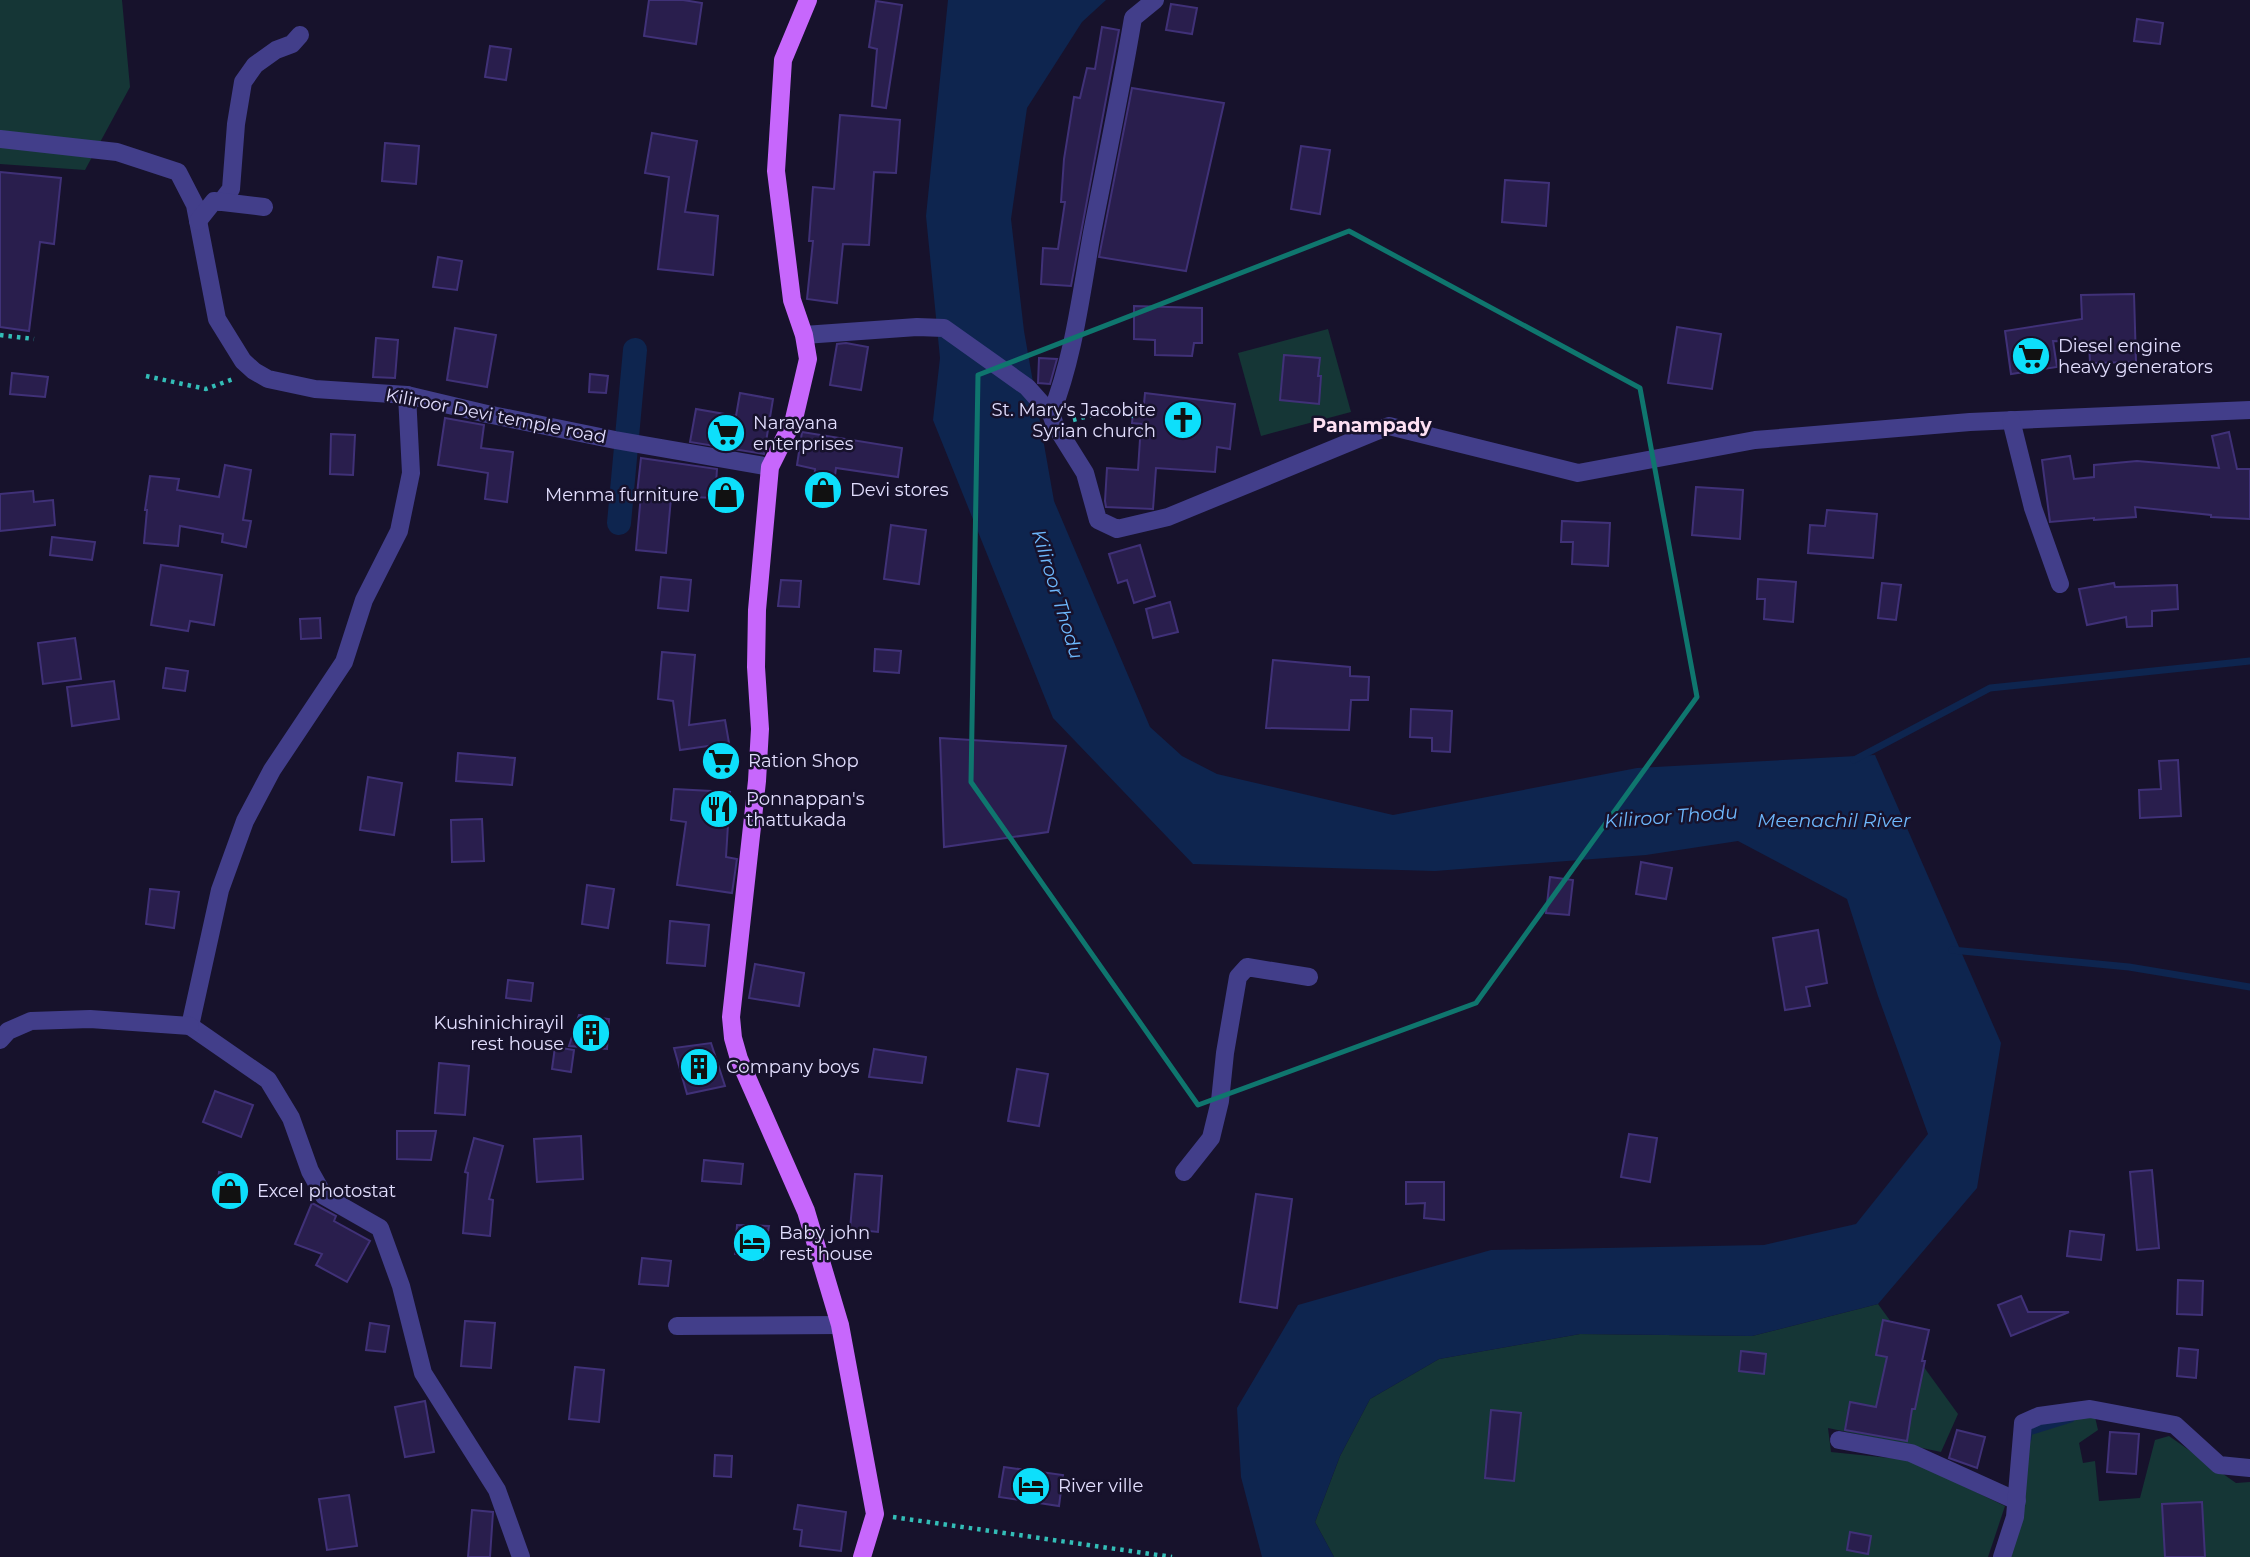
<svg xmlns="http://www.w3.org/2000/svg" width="2250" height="1557" font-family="Montserrat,sans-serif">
<rect width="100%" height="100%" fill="#17122c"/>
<!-- green -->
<g fill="#153636">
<path d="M 0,0 L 122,0 L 130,87 L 85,170 L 0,164 Z"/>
<path d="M 1328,329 L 1351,412 L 1261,436 L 1238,353 Z"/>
<path d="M 1878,1304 L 1958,1414 L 1941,1452 L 1828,1428 L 1831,1452 L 1909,1460 L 2005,1506 L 1988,1557 L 1334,1557 L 1315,1522 L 1340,1456 L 1370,1399 L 1439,1359 L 1580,1334 L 1752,1336 Z"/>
<path d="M 2081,1414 L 2095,1417 L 2098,1430 L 2079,1443 L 2083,1463 L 2095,1461 L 2099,1501 L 2140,1498 L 2155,1440 L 2169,1436 L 2236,1483 L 2250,1482 L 2250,1557 L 2007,1557 L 2027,1428 Z"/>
</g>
<!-- water -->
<path fill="#0e254f" d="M 948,0 L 1106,0 L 1082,22 L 1027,108 L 1011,219 L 1024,331 L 1054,501 L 1150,727 L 1182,756 L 1217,774 L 1393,815 L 1637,768 L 1875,755 L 2001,1043 L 1977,1188 L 1878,1304 L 1752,1336 L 1580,1334 L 1439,1359 L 1370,1399 L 1340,1456 L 1315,1522 L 1334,1557 L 1262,1557 L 1241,1477 L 1237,1408 L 1298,1305 L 1491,1250 L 1764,1245 L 1856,1224 L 1928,1134 L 1878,996 L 1847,899 L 1738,841 L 1646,855 L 1435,871 L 1193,864 L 1053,718 L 933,420 L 940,358 L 926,216 Z"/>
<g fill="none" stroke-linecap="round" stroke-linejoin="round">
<!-- stream -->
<g stroke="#0e254f" stroke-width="7">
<path d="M 1854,760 L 1990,688 L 2250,661"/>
<path d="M 1952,950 L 2129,967 L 2250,987"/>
<path d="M 2028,1439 L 2029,1432 L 2071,1419"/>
</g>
<!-- canal -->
<path stroke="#0e254f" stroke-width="24" d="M 619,523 L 635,350"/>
</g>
<!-- building -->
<g fill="#291e4d" stroke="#403178" stroke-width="2">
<path d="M 649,0 L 683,0 L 702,3 L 696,44 L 644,36 Z"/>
<path d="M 876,1 L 902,5 L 886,108 L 872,106 L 877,49 L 869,47 Z"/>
<path d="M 1171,4 L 1197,8 L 1192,34 L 1166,30 Z"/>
<path d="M 2137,19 L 2163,23 L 2160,44 L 2134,41 Z"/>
<path d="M 1102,27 L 1119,30 L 1071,286 L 1041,284 L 1043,248 L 1058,249 L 1065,202 L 1061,202 L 1064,159 L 1074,97 L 1080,98 L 1087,68 L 1095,69 Z"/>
<path d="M 490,46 L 511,49 L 506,80 L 485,77 Z"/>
<path d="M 1132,88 L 1224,103 L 1186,271 L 1099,257 Z"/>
<path d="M 840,115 L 900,120 L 896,173 L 874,172 L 869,245 L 843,244 L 837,303 L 807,299 L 813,241 L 809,241 L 813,187 L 834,189 Z"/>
<path d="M 652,133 L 697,141 L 685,212 L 718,216 L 713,275 L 658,269 L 669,177 L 645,173 Z"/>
<path d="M 385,143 L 419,146 L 416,184 L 382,181 Z"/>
<path d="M 1301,146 L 1330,150 L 1320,214 L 1291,209 Z"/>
<path d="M 0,172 L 61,178 L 54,244 L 40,242 L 29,331 L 0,327 Z"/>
<path d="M 1505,180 L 1549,183 L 1546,226 L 1502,222 Z"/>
<path d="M 438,257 L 462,261 L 457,290 L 433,287 Z"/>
<path d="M 2134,294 L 2136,362 L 2090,363 L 2089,342 L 2053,341 L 2057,367 L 2011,374 L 2005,331 L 2082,319 L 2081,295 Z"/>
<path d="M 1134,306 L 1202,308 L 1202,343 L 1194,343 L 1192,356 L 1155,355 L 1155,340 L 1134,339 Z"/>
<path d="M 1677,327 L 1721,334 L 1712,389 L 1668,383 Z"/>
<path d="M 455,328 L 496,335 L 487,387 L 447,380 Z"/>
<path d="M 376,338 L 398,340 L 395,378 L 373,377 Z"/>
<path d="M 846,343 L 868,347 L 861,390 L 830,385 L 837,344 Z"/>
<path d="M 1284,355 L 1320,358 L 1318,376 L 1321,376 L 1319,404 L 1280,400 Z"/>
<path d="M 1039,358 L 1057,359 L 1050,384 L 1038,383 Z"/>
<path d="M 12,373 L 48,377 L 45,397 L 10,394 Z"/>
<path d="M 590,374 L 608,376 L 606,393 L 589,392 Z"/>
<path d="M 740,393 L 773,399 L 764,454 L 690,442 L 696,409 L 736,416 Z"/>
<path d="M 1145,393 L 1235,404 L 1230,449 L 1217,447 L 1215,472 L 1156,468 L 1153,509 L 1106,507 L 1105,501 L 1107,468 L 1138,470 L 1141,424 L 1132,423 L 1134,403 L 1144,404 Z"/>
<path d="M 445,418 L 484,425 L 481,448 L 513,452 L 507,502 L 485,499 L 488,473 L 438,465 Z"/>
<path d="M 802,432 L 902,448 L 898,477 L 836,468 L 832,500 L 813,498 L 815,469 L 797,465 Z"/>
<path d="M 2229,432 L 2237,469 L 2250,469 L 2250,519 L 2211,517 L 2211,515 L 2135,507 L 2136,517 L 2094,520 L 2094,518 L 2050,522 L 2042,460 L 2070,456 L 2074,479 L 2094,477 L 2094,465 L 2137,461 L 2219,468 L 2212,436 Z"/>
<path d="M 331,434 L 355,435 L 353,475 L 330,474 Z"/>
<path d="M 641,458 L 717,469 L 715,498 L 691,497 L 689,500 L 671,498 L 666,553 L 636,550 L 641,494 L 637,494 Z"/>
<path d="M 225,465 L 251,470 L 243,520 L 251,521 L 246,547 L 222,542 L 223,534 L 180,526 L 178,546 L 144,543 L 147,510 L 145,510 L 150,476 L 179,479 L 177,490 L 219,497 Z"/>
<path d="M 1696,487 L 1743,490 L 1740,539 L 1692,535 Z"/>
<path d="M 33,491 L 34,502 L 53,500 L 55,525 L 0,531 L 0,494 Z"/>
<path d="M 1827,510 L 1877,514 L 1873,558 L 1808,553 L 1810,525 L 1825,526 Z"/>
<path d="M 1562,521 L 1610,523 L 1608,566 L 1572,564 L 1573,542 L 1561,542 Z"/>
<path d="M 891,525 L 926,530 L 919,584 L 884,579 Z"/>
<path d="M 52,537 L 95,542 L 92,560 L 50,555 Z"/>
<path d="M 1140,545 L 1155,596 L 1134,603 L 1127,580 L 1118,583 L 1109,554 Z"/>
<path d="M 161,565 L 222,575 L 214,625 L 190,621 L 188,631 L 151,625 Z"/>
<path d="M 661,577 L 691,580 L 688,611 L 658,608 Z"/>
<path d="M 1758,579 L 1796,582 L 1793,622 L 1764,619 L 1765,599 L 1757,599 Z"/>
<path d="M 781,580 L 801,581 L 799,607 L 778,606 Z"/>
<path d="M 1882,583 L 1901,585 L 1896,620 L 1878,618 Z"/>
<path d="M 2114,583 L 2115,587 L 2177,585 L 2178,609 L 2152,611 L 2152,626 L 2127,627 L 2126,617 L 2087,625 L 2079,589 Z"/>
<path d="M 1170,602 L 1178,632 L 1153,638 L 1146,609 Z"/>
<path d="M 320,618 L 321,638 L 301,639 L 300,619 Z"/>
<path d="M 75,638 L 81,679 L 43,684 L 38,643 Z"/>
<path d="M 875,649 L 901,651 L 899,673 L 874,671 Z"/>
<path d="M 662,652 L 695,655 L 689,725 L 725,720 L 729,743 L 680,750 L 673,701 L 658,699 Z"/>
<path d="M 1273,660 L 1350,667 L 1350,676 L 1369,677 L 1368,700 L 1351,700 L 1349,730 L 1266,728 Z"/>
<path d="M 166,668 L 188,671 L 185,691 L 163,688 Z"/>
<path d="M 114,681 L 119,719 L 72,726 L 67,687 Z"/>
<path d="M 1411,709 L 1452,711 L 1450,752 L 1432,751 L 1432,738 L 1410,737 Z"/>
<path d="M 940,738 L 1066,746 L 1048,832 L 944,847 Z"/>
<path d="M 458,753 L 515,758 L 512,785 L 456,781 Z"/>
<path d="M 2178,760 L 2181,816 L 2140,818 L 2139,790 L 2161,789 L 2159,761 Z"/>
<path d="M 368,777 L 402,783 L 394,835 L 360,830 Z"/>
<path d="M 674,789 L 730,792 L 726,857 L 737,859 L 732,893 L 677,885 L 686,822 L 671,820 Z"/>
<path d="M 482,819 L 484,861 L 452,862 L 451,820 Z"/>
<path d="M 1641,862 L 1672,868 L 1666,899 L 1636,894 Z"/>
<path d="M 1550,877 L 1573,880 L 1569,915 L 1546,913 Z"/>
<path d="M 587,885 L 614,889 L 608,928 L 582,924 Z"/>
<path d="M 150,889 L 179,892 L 174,928 L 146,924 Z"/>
<path d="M 670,921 L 709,925 L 705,966 L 667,963 Z"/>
<path d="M 1818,930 L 1827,983 L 1806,987 L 1810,1006 L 1785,1010 L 1773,938 Z"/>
<path d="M 755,964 L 804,973 L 799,1006 L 749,998 Z"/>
<path d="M 508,980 L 533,983 L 531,1001 L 506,998 Z"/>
<path d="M 579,1015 L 609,1019 L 607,1049 L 569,1046 Z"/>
<path d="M 711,1043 L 725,1086 L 687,1094 L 674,1048 Z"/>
<path d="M 555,1047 L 574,1050 L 571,1072 L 552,1069 Z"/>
<path d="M 874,1049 L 926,1057 L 922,1083 L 869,1077 Z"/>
<path d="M 439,1063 L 469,1066 L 465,1115 L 435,1113 Z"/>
<path d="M 1017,1069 L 1048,1074 L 1039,1126 L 1008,1121 Z"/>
<path d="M 215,1091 L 253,1105 L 241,1137 L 203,1122 Z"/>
<path d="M 397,1131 L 436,1131 L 431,1160 L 397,1159 Z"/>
<path d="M 1629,1134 L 1657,1138 L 1650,1182 L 1621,1177 Z"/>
<path d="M 581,1136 L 583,1179 L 537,1182 L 534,1139 Z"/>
<path d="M 474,1138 L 503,1146 L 489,1199 L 493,1200 L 490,1236 L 463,1233 L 468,1173 L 465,1172 Z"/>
<path d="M 704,1160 L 743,1164 L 741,1184 L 702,1181 Z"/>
<path d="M 2152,1170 L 2159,1248 L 2137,1250 L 2130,1172 Z"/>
<path d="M 219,1172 L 244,1178 L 239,1208 L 216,1203 Z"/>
<path d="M 855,1174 L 882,1176 L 878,1232 L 850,1229 Z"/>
<path d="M 1406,1182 L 1444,1182 L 1444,1220 L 1424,1218 L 1425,1203 L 1406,1204 Z"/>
<path d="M 1256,1194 L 1292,1199 L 1277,1308 L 1240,1302 Z"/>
<path d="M 312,1203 L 336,1216 L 334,1221 L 370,1241 L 347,1282 L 316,1265 L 322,1254 L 295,1244 Z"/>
<path d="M 737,1225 L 769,1226 L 763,1259 L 735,1254 Z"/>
<path d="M 2070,1231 L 2104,1235 L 2101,1260 L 2067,1256 Z"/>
<path d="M 642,1258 L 671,1261 L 668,1286 L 639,1284 Z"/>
<path d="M 2178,1280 L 2203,1281 L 2202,1315 L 2177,1314 Z"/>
<path d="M 2021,1296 L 2028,1312 L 2069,1312 L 2011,1336 L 1998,1305 Z"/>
<path d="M 1883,1320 L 1929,1330 L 1922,1361 L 1925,1361 L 1915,1409 L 1912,1409 L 1907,1441 L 1845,1430 L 1850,1402 L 1876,1407 L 1887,1357 L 1876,1355 Z"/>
<path d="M 465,1321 L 495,1323 L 491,1368 L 461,1366 Z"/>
<path d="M 370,1323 L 389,1326 L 385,1352 L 366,1350 Z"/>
<path d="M 2179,1348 L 2198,1350 L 2196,1378 L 2177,1376 Z"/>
<path d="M 1741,1351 L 1766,1354 L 1764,1374 L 1739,1371 Z"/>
<path d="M 575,1367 L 604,1370 L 599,1422 L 569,1419 Z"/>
<path d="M 425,1401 L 434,1452 L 405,1457 L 395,1407 Z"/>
<path d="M 1491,1410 L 1521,1413 L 1514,1481 L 1485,1478 Z"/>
<path d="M 1957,1430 L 1985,1437 L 1977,1468 L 1949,1458 Z"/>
<path d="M 2110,1432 L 2139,1434 L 2136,1474 L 2107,1472 Z"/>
<path d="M 715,1455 L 732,1456 L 731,1477 L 714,1476 Z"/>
<path d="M 1004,1467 L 1063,1475 L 1059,1506 L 999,1497 Z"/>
<path d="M 349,1495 L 357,1546 L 327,1550 L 319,1499 Z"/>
<path d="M 2202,1502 L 2205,1557 L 2165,1557 L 2162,1504 Z"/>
<path d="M 798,1505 L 846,1512 L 841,1551 L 800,1546 L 802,1530 L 794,1529 Z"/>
<path d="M 472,1510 L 493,1512 L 490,1557 L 468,1557 Z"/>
<path d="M 1850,1532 L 1871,1536 L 1868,1554 L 1847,1550 Z"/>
</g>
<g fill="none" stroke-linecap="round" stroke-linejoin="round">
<!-- path -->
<g stroke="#33bdb7" stroke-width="4.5" stroke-dasharray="3.5 5" stroke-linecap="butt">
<path d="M 0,335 L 34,339"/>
<path d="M 146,376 L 206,389 L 233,379"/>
<path d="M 1073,420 L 1101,413 L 1133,416"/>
<path d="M 893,1517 L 1172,1557"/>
</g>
<!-- minor -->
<g stroke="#423e8a" stroke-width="18">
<path d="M 0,139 L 117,152 L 178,172 L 195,205 L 217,319 L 243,361 L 254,371 L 268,379 L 315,389 L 407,395 L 487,414 L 615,440 L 770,467"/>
<path d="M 221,202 L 231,189 L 236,124 L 243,82 L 255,65 L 276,50 L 292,44 L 300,35"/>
<path d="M 198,221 L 214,201 L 264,207"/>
<path d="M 804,335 L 917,327 L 944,328 L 1027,387 L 1051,414 L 1055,425 L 1085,473 L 1098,520 L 1117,529 L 1168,517 L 1389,426 L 1578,473 L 1755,440 L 1970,422 L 2250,410"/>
<path d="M 407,395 L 411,473 L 399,531 L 364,600 L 344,662 L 272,770 L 245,821 L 220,890 L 190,1026 L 268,1080 L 291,1118 L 310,1171 L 324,1196 L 380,1228 L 401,1286 L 423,1373 L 497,1490 L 521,1557"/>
<path d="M 1051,414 C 1074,357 1081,293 1092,233 C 1106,161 1121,90 1133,18 L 1155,0"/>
<path d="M 2011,420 L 2033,508 L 2060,584"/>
<path d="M 0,1040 L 8,1031 L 31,1021 L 90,1019 L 190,1026"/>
<path d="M 1184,1172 L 1211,1138 L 1220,1101 L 1225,1053 L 1238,977 L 1247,967 L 1309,977"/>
<path d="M 677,1326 L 840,1325"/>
<path d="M 1839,1440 L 1911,1453 L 2017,1501"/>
<path d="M 2002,1557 L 2015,1517 L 2023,1423 L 2039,1416 L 2090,1409 L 2175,1425 L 2219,1465 L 2250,1468"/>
</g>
<!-- major -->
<path stroke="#c767fc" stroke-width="18" d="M 808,0 L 783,60 L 776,171 L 792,300 L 804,335 L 808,359 L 794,419 L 770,467 L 757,610 L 756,667 L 760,729 L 757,781 L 731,1017 L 733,1038 L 739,1059 L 806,1211 L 840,1325 L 875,1514 L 862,1557"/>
</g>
<!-- marked area -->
<path fill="none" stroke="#0f766e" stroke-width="5" stroke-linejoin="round" d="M 1349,231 L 1640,388 L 1697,697 L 1476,1003 L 1198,1105 L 971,782 L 978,375 Z"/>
<!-- icons -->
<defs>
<g id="supermarket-disc" transform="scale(2.0125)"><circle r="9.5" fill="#0ddffb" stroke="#17122c"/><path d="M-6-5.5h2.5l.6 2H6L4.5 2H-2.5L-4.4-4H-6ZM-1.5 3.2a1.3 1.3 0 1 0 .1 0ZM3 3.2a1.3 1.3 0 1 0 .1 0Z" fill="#111"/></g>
<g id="church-disc" transform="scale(2.0125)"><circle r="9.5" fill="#0ddffb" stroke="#17122c"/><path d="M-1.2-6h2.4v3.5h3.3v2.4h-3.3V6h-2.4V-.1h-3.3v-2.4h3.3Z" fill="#111"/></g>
<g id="shop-disc" transform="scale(2.0125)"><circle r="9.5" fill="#0ddffb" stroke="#17122c"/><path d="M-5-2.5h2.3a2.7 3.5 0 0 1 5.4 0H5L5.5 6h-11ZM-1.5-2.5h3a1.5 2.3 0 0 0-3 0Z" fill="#111"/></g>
<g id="restaurant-disc" transform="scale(2.0125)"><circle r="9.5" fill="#0ddffb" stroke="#17122c"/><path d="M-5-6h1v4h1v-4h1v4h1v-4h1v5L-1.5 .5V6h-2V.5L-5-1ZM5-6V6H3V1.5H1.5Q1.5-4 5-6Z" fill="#111"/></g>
<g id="building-disc" transform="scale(2.0125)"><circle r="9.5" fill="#0ddffb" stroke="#17122c"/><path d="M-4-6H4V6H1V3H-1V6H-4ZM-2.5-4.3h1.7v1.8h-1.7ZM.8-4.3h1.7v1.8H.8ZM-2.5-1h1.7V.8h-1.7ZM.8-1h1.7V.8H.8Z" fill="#111"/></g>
<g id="hotel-disc" transform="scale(2.0125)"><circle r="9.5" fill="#0ddffb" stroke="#17122c"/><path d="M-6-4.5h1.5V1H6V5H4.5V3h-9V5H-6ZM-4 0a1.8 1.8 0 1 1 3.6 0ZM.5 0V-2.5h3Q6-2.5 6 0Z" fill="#111"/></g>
</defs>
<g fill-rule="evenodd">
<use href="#supermarket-disc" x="2031" y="356"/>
<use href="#church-disc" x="1183" y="420"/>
<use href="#supermarket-disc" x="726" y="433"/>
<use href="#shop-disc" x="823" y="490"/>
<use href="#shop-disc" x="726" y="495"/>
<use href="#supermarket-disc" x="721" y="761"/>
<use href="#restaurant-disc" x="719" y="809"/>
<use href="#building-disc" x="591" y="1033"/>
<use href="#building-disc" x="699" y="1067"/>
<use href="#shop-disc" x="230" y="1191"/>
<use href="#hotel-disc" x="752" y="1243"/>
<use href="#hotel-disc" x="1031" y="1486"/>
</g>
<g text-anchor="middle" stroke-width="5" stroke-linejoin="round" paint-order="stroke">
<!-- poi labels -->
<g font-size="18" fill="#e2defe" stroke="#17122c" text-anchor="start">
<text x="2058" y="352">Diesel engine<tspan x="2058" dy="21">heavy generators</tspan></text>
<text x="1156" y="416" text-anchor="end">St. Mary's Jacobite<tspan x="1156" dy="21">Syrian church</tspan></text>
<text x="753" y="429">Narayana<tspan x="753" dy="21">enterprises</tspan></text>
<text x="850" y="496">Devi stores</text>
<text x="699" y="501" text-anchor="end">Menma furniture</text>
<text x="748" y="767">Ration Shop</text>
<text x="746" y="805">Ponnappan's<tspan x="746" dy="21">thattukada</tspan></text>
<text x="564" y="1029" text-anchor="end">Kushinichirayil<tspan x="564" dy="21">rest house</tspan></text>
<text x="726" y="1073">Company boys</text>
<text x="257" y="1197">Excel photostat</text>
<text x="779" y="1239">Baby john<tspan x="779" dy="21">rest house</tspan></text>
<text x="1058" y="1492">River ville</text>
</g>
<!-- street labels -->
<g font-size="18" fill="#e2defe" stroke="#17122c">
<text transform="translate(496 416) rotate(11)" y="6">Kiliroor Devi temple road</text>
</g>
<!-- neighbourhood labels -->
<g font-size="19" font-weight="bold" fill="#fee0f3" stroke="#17122c">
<text x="1372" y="432">Panampady</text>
</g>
<!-- water labels -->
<g font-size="19" font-style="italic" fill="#6eb8fd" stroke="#17122c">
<text transform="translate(1058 594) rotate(73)" y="7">Kiliroor Thodu</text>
<text transform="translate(1671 816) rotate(-4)" y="7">Kiliroor Thodu</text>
<text x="1834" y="827">Meenachil River</text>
</g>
</g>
</svg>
